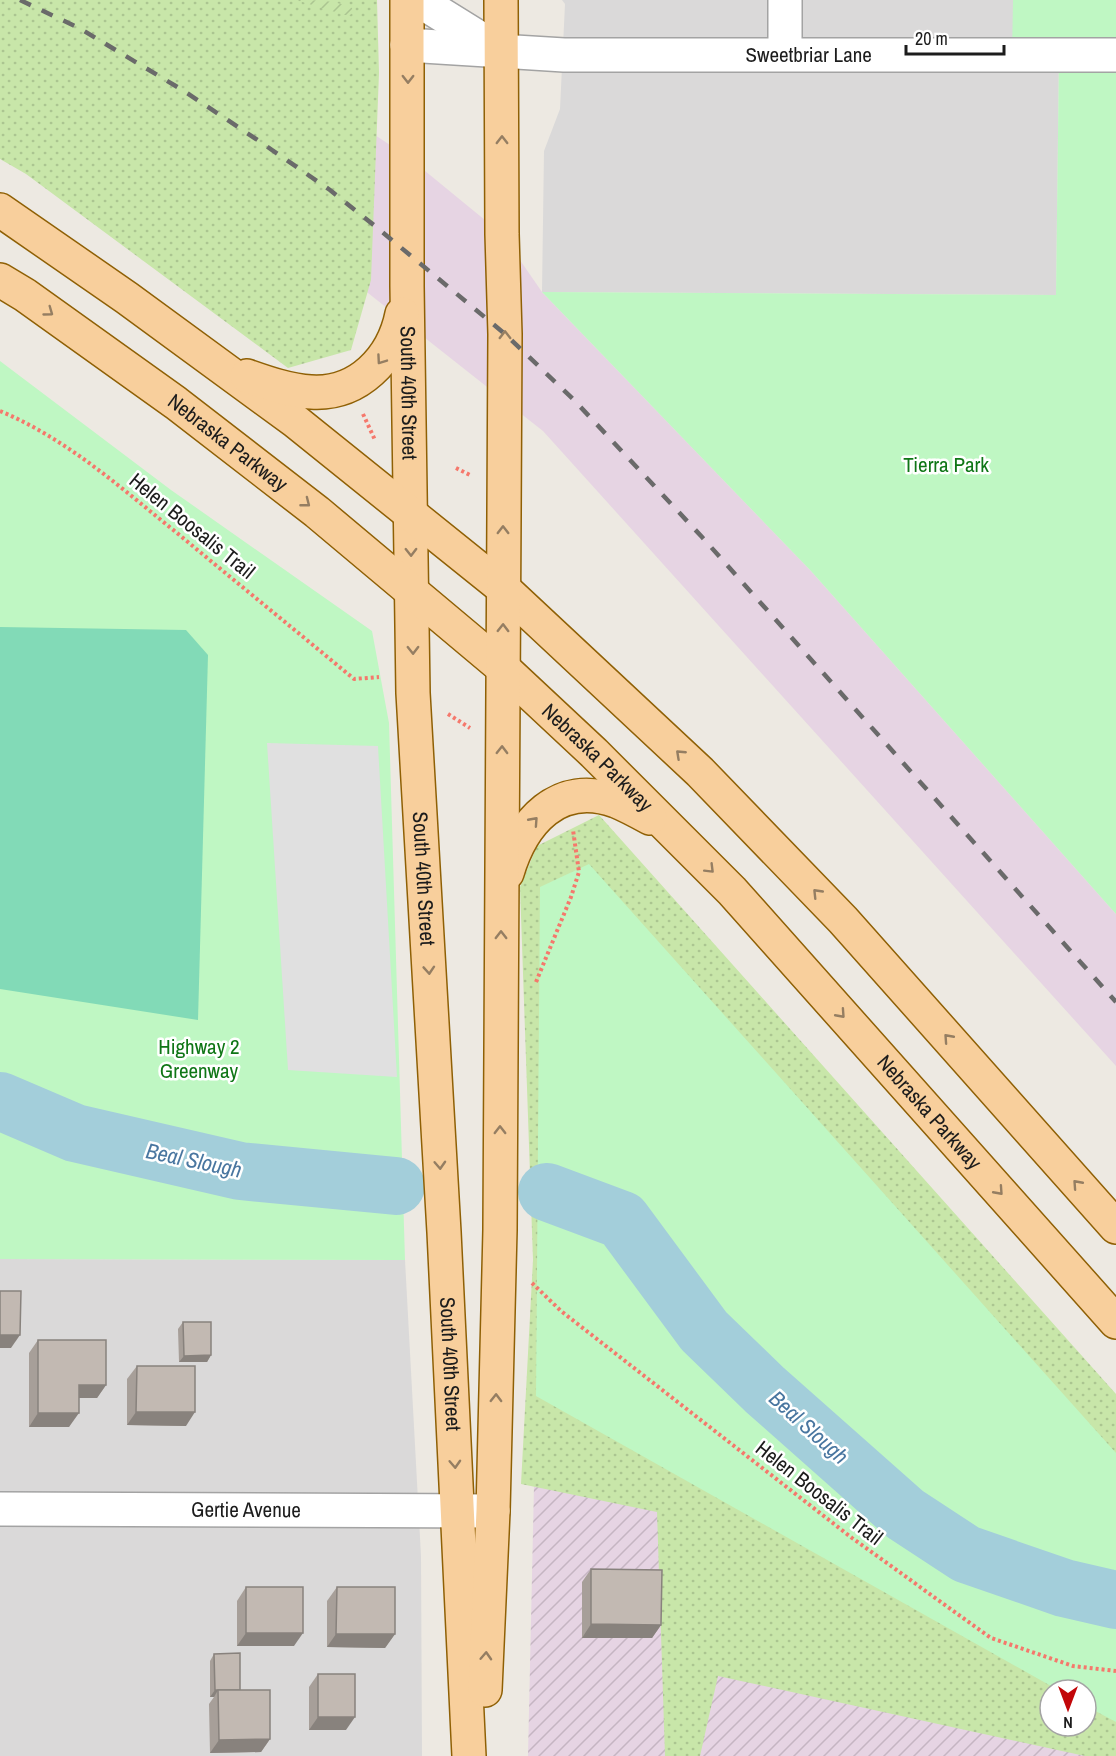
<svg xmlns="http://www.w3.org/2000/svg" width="1116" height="1756" font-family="'Archivo Narrow',sans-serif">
<defs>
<pattern id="industrial-furrows" width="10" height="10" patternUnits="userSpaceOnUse" patternTransform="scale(1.5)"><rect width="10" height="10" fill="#e6d4e3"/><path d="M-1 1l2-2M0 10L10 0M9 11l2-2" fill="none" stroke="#c5b5c2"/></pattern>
<pattern id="grass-dots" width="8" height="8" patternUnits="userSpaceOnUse" patternTransform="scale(1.5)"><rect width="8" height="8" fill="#c8e6a9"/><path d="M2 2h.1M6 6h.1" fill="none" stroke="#abc591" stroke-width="1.8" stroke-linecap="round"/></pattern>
<pattern id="garden-furrows" width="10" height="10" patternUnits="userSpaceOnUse" patternTransform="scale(1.5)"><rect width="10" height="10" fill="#c8e6a9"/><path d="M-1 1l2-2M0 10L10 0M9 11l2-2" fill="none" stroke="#abc591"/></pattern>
</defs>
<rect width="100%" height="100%" fill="#ede9e2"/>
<!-- residential -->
<g fill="#dad9d9">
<path d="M 562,0 L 1013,0 L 1013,55 L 1059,55 L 1056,295 L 542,292 L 544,151 L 560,109 L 565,4 Z"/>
<path d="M 0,1259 L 405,1260 L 421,1556 L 422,1756 L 0,1756 Z"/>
</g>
<!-- industrial -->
<path fill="url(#industrial-furrows)" d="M 536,1396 L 1050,1690 L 1050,1726 L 1086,1726 L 1116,1756 L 528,1756 Z"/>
<!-- railway -->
<path fill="#e6d4e3" d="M 0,0 L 366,129 L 408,157 L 502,234 L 542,292 L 811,571 L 1116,914 L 1116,1066 L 543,431 L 240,192 Z"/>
<!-- grass -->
<g fill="url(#grass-dots)" fill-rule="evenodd">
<path d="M 0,0 L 377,0 L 379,73 L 371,280 L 351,350 L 288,368 L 26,174 L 0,159 Z"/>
<path d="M 599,815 L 1116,1394 L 1116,1756 L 1085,1756 L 718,1676 L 700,1756 L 665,1756 L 657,1512 L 521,1484 L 533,1260 L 520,887 L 537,846 ZM 1050,1690 L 1086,1690 L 1086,1726 L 1050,1726 Z"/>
</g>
<!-- park -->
<g fill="#bff7c3">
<path d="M 1013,0 L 1116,0 L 1116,914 L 811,571 L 542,292 L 1056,295 L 1059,55 L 1012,55 Z"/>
<path d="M 0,361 L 171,490 L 372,631 L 389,723 L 405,1260 L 0,1259 Z"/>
<path d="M 589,864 L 1116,1453 L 1116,1722 L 1086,1706 L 1086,1690 L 1058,1690 L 536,1396 L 540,887 Z"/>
</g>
<!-- garden -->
<path fill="url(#garden-furrows)" d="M 296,0 C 315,0 336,0 352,8 L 353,12 L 350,15 L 345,15 Z"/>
<!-- pitch -->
<path fill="#82dab7" d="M 0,627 L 186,630 L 208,655 L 198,1020 L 0,989 Z"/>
<!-- parking -->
<path fill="#e0e0e0" d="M 267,743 L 378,746 L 397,1077 L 288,1070 Z"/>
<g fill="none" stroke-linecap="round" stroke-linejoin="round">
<!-- river -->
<g stroke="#a3ceda" stroke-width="58">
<path d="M 0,1101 L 75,1133 L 240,1171 L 396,1186"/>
<path d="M 547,1192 L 622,1220 L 704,1331 L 765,1390 L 905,1514 L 966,1554 L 1064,1588 L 1116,1600"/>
</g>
<!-- minor casing -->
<g stroke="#a3a3a3" stroke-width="36">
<g id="minor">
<path d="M 418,0 L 497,49"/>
<path id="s1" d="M 407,45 L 564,55 L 1116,55"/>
<path d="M 785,54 L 785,0"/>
<path id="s2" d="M 0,1509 L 493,1511"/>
</g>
</g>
<!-- major casing -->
<g stroke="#8f6005" stroke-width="36">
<g id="major">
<path id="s3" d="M 407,0 L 407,286 L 413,693 L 444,1232 L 469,1756"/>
<path d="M 0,210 L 127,298 L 295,421 L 504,589 L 700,772 L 843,920 L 1116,1227"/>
<path id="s4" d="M 0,280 L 25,295 L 176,403 L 317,512 L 503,668 L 594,753 L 732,891 L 1116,1322"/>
<path d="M 247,376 C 267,383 290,391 311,392 C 358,395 393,359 402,314"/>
<path d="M 507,873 C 522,822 558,780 616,801 C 628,806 639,812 650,818"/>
<path d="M 485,1690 L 493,1511 L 500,1230 L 505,334 L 502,234 L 501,0"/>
</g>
</g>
<!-- path -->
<g stroke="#f5786c" stroke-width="4" stroke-dasharray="3 3" stroke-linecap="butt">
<path d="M 0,411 C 67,439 121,488 177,533 C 236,582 295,630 354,679 L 379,677"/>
<path d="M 363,414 L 375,440"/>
<path d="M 456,468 L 472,476"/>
<path d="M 448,714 L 470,728"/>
<path d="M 536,982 L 571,897 L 579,872 L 573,830"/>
<path d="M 532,1283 L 561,1311 L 852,1538 L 991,1638 L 1073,1666 L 1116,1671"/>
</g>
<!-- minor -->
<use href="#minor" stroke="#fff" stroke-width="33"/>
<!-- major -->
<use href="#major" stroke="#f8cf9c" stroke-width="33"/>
<!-- rail -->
<path stroke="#6a6a6a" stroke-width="4.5" stroke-dasharray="12 12" stroke-linecap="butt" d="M 20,0 L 79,28 L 184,91 L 259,141 L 330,190 L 375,226 L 505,334 L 574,400 L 702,537 L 1116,1002"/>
</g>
<!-- wall -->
<g fill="#a79f99">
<path d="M 183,1322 L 211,1355 L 207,1362 L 179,1362 L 178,1329 Z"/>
<path d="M 38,1340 L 106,1385 L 97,1398 L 79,1398 L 69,1427 L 29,1427 L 29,1353 Z"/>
<path d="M 137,1366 L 186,1426 L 127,1425 L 127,1379 Z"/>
<path d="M 591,1569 L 661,1625 L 652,1638 L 582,1638 L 582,1582 Z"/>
<path d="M 246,1587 L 294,1646 L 237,1646 L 237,1601 Z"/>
<path d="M 337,1587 L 395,1634 L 385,1648 L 327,1647 L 327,1601 Z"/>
<path d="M 214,1654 L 240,1690 L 270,1739 L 261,1752 L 210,1753 L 209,1704 L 214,1697 L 210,1697 L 210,1661 Z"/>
<path d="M 318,1674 L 346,1730 L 309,1730 L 309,1687 Z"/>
</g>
<!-- shaded-wall -->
<g fill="#88827d">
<path d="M 0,1335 L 20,1335 L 11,1348 L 0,1348 Z"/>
<path d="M 211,1355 L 207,1362 L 179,1362 L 184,1356 Z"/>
<path d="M 79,1385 L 106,1385 L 97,1398 L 69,1398 Z"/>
<path d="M 136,1412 L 195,1412 L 186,1426 L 127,1425 Z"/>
<path d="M 38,1413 L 79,1413 L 69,1427 L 29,1427 Z"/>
<path d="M 591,1624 L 661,1625 L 652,1638 L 582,1638 Z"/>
<path d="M 246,1633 L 303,1633 L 294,1646 L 237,1646 Z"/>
<path d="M 336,1634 L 395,1634 L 385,1648 L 327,1647 Z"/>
<path d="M 215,1690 L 240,1690 L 218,1690 L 214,1697 L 210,1697 Z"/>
<path d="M 318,1717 L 355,1717 L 346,1730 L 309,1730 Z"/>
<path d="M 270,1739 L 261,1752 L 210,1753 L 219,1740 Z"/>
</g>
<!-- building -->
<g fill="#c2b9b2" stroke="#88827d" stroke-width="1.5">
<path d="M 0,1291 L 21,1291 L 20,1335 L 0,1335 Z"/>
<path d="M 183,1322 L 211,1322 L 211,1355 L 184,1356 Z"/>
<path d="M 38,1340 L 106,1340 L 106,1385 L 79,1385 L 79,1413 L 38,1413 Z"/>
<path d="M 137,1366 L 195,1366 L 195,1412 L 136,1412 Z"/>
<path d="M 591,1569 L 662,1570 L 661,1625 L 591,1624 Z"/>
<rect x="246" y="1587" width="57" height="46"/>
<path d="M 337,1587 L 395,1587 L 395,1634 L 336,1634 Z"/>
<path d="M 240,1653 L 240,1690 L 215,1690 L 214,1654 Z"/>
<rect x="318" y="1674" width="37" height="43"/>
<path d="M 218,1690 L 270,1690 L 270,1739 L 219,1740 Z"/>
</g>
<!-- one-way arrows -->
<defs><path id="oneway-chevron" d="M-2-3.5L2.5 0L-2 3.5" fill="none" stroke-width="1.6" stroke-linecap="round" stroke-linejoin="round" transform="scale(1.5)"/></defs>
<g stroke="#957e62">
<use href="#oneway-chevron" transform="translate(408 79) rotate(90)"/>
<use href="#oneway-chevron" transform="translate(502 140) rotate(-90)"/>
<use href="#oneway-chevron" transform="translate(49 312) rotate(36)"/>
<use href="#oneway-chevron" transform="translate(505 335) rotate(-90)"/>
<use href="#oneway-chevron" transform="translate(381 360) rotate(125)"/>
<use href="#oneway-chevron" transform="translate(306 503) rotate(38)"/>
<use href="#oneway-chevron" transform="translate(503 530) rotate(-90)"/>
<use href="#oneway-chevron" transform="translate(411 552) rotate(89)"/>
<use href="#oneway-chevron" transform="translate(503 628) rotate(-89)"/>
<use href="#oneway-chevron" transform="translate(413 650) rotate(89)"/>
<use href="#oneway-chevron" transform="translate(502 750) rotate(-89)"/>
<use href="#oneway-chevron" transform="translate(680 754) rotate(-137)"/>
<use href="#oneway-chevron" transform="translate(534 821) rotate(-48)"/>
<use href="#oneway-chevron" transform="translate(710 869) rotate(45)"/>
<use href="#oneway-chevron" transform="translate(817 893) rotate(-134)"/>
<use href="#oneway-chevron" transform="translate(501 935) rotate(-90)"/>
<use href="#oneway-chevron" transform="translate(429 970) rotate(86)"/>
<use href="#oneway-chevron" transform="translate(841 1014) rotate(48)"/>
<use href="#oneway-chevron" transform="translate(948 1038) rotate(-132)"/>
<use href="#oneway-chevron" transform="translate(500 1130) rotate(-90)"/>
<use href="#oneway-chevron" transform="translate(440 1165) rotate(87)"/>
<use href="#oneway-chevron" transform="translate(1077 1184) rotate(-132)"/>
<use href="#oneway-chevron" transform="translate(999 1191) rotate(48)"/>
<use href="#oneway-chevron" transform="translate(496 1398) rotate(-89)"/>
<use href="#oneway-chevron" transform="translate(455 1464) rotate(87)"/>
<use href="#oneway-chevron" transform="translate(486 1656) rotate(-87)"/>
</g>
<g text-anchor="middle" stroke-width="5" stroke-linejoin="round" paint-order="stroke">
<!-- street labels -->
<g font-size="21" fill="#1c1c1c" stroke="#fff">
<text dy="7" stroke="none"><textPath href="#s1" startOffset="402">Sweetbriar Lane</textPath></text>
<text dy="7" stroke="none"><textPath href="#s3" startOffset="393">South 40th Street</textPath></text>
<text dy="7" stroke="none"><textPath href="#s4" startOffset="280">Nebraska Parkway</textPath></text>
<text transform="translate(192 526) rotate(39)" y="7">Helen Boosalis Trail</text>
<text dy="7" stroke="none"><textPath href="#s4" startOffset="766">Nebraska Parkway</textPath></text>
<text dy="7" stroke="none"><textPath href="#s3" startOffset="879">South 40th Street</textPath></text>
<text dy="7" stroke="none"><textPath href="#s4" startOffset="1252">Nebraska Parkway</textPath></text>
<text dy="7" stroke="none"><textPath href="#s3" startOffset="1365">South 40th Street</textPath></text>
<text transform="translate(819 1493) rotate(38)" y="7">Helen Boosalis Trail</text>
<text dy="7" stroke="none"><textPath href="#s2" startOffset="246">Gertie Avenue</textPath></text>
</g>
<!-- park labels -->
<g font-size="21" fill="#0f7616" stroke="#fff">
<text x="946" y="472">Tierra Park</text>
<text x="199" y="1054">Highway 2<tspan x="199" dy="24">Greenway</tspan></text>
</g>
<!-- water labels -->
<g font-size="22" font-style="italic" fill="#4976a0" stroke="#fff">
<text transform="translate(194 1160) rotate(12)" y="8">Beal Slough</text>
<text transform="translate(809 1427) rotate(42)" y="8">Beal Slough</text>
</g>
</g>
<!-- north arrow -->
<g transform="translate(1068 1708) rotate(180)"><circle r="28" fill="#ffffff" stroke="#a4a4a4" stroke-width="1.5"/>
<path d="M0-4.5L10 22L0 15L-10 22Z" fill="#c20709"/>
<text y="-9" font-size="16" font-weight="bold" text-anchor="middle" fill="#1c1c1c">N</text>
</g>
<!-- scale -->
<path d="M906 45v9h98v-9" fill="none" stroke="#1c1c1c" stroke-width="3"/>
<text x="915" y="45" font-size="18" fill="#1c1c1c" stroke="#ffffff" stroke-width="4.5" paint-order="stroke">20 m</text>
</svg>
